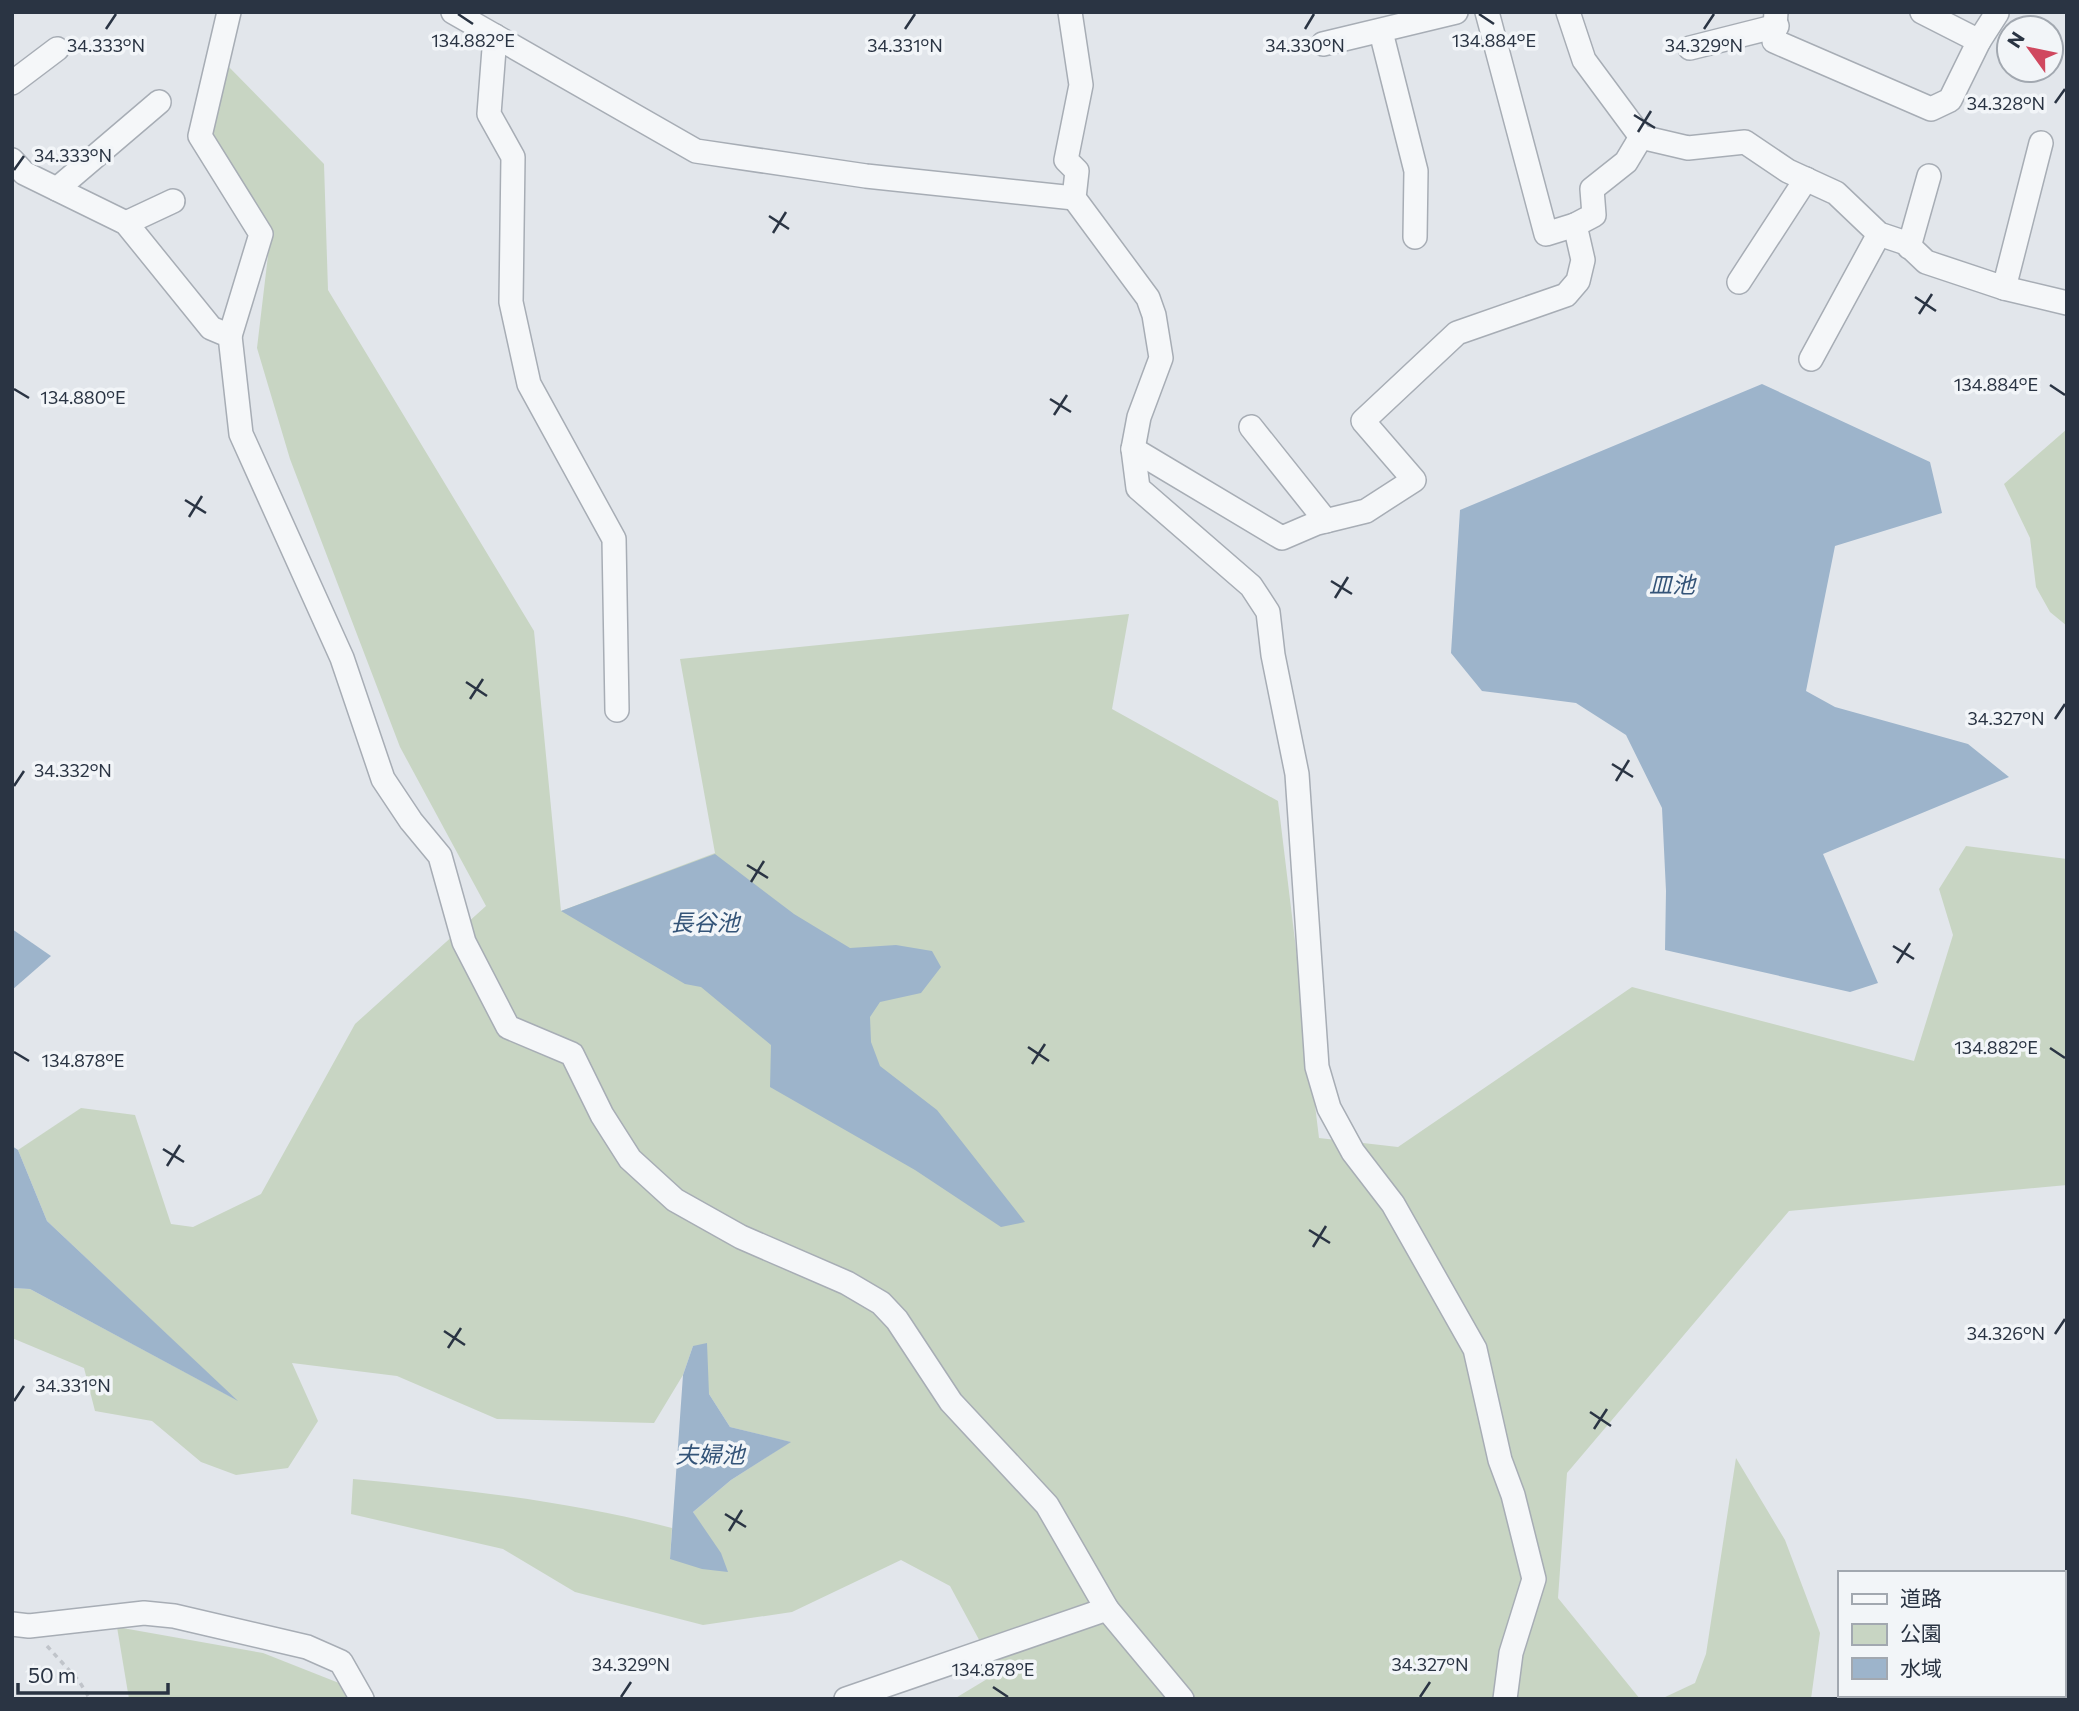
<svg xmlns="http://www.w3.org/2000/svg" width="2079" height="1711" font-family="Commissioner,'Noto Sans JP',sans-serif">
<rect width="100%" height="100%" fill="#e2e6eb"/>
<!-- green -->
<g fill="#c8d5c3">
<path d="M 227,65 L 324,164 L 328,290 L 534,631 L 561,911 L 715,853 L 680,659 L 1129,614 L 1112,709 L 1278,801 L 1319,1138 L 1398,1147 L 1632,987 L 1914,1061 L 1953,935 L 1939,889 L 1966,846 L 2067,859 L 2067,1185 L 1789,1211 L 1567,1473 L 1558,1598 L 1640,1699 L 954,1699 L 997,1673 L 950,1586 L 901,1560 L 792,1612 L 703,1625 L 575,1592 L 503,1549 L 351,1514 L 353,1479 C 460,1489 568,1501 672,1528 L 670,1559 L 705,1532 L 693,1512 L 731,1480 L 790,1442 L 730,1427 L 709,1394 L 693,1346 L 683,1375 L 654,1423 L 497,1419 L 397,1376 L 292,1363 L 318,1421 L 288,1468 L 236,1475 L 201,1462 L 152,1421 L 95,1411 L 84,1368 L 12,1338 L 12,1288 L 30,1289 L 235,1399 L 47,1221 L 18,1150 L 81,1108 L 135,1115 L 171,1224 L 193,1227 L 261,1194 L 355,1024 L 486,906 L 400,747 L 290,459 L 257,348 L 269,247 L 263,221 L 213,133 Z"/>
<path d="M 2067,429 L 2067,626 L 2050,612 L 2036,587 L 2030,538 L 2004,484 Z"/>
<path d="M 1736,1458 L 1785,1540 L 1820,1633 L 1811,1699 L 1661,1699 L 1695,1683 L 1706,1654 Z"/>
<path d="M 117,1627 L 263,1653 L 339,1683 L 347,1699 L 129,1699 Z"/>
</g>
<!-- water -->
<g fill="#9db4cb">
<path d="M 1762,384 L 1930,462 L 1942,513 L 1835,546 L 1806,691 L 1835,707 L 1968,744 L 2009,777 L 1823,854 L 1878,983 L 1850,992 L 1665,950 L 1666,891 L 1662,808 L 1626,735 L 1576,703 L 1482,691 L 1451,653 L 1460,510 Z"/>
<path d="M 715,854 L 794,914 L 850,948 L 896,945 L 932,951 L 941,967 L 921,993 L 880,1002 L 870,1017 L 871,1042 L 880,1066 L 937,1110 L 1025,1222 L 1001,1227 L 915,1170 L 770,1087 L 771,1045 L 701,987 L 685,984 L 561,911 Z"/>
<path d="M 12,929 L 51,956 L 12,990 Z"/>
<path d="M 12,1146 L 18,1150 L 47,1221 L 238,1401 L 30,1289 L 12,1288 Z"/>
<path d="M 707,1343 L 709,1394 L 730,1427 L 791,1442 L 731,1480 L 693,1512 L 721,1553 L 728,1572 L 702,1569 L 670,1559 L 683,1375 L 693,1346 Z"/>
</g>
<g fill="none" stroke-linecap="round" stroke-linejoin="round">
<!-- minor casing -->
<g stroke="#a7adb5" stroke-width="26">
<g id="minor">
<path d="M 229,12 L 200,136 L 261,234 L 230,336"/>
<path d="M 453,12 L 696,151 L 866,176 L 1074,198"/>
<path d="M 1070,12 L 1081,85 L 1066,160 L 1077,171 L 1074,198 L 1148,298 L 1154,315 L 1161,358 L 1139,417 L 1133,449 L 1138,488 L 1251,586 L 1268,612 L 1273,655 L 1297,774 L 1317,1067 L 1329,1108 L 1353,1152 L 1393,1204 L 1475,1349 L 1500,1460 L 1513,1495 L 1534,1579 L 1511,1653 L 1505,1699"/>
<path d="M 1487,12 L 1546,234 L 1575,225"/>
<path d="M 1568,12 L 1584,60 L 1641,137 L 1688,148 L 1745,142 L 1788,171 L 1836,193 L 1879,234 L 1906,243 L 1926,262 L 2004,288 L 2041,143"/>
<path d="M 1776,12 L 1774,41 L 1931,109 L 1950,100 L 1979,41 L 1922,12"/>
<path d="M 1381,32 L 1416,171 L 1415,237"/>
<path d="M 495,36 L 489,114 L 513,157 L 511,302 L 529,384 L 614,539 L 617,710"/>
<path d="M 1979,41 L 1997,13"/>
<path d="M 1323,44 L 1456,12"/>
<path d="M 1690,48 L 1777,26"/>
<path d="M 12,83 L 57,49"/>
<path d="M 12,160 L 24,173 L 126,223 L 211,328 L 230,336 L 241,434 L 342,658 L 383,779 L 411,821 L 440,856 L 464,942 L 508,1027 L 572,1054 L 602,1115 L 630,1159 L 675,1200 L 741,1237 L 847,1283 L 881,1303 L 897,1320 L 951,1402 L 1047,1505 L 1107,1609 L 1182,1699"/>
<path d="M 57,189 L 159,102"/>
<path d="M 126,223 L 173,201"/>
<path d="M 1909,247 L 1929,176"/>
<path d="M 1739,282 L 1806,179"/>
<path d="M 2004,288 L 2067,303"/>
<path d="M 1811,359 L 1879,234"/>
<path d="M 1251,427 L 1326,521"/>
<path d="M 1133,449 L 1282,538 L 1317,523 L 1366,511 L 1414,480 L 1363,421 L 1457,333 L 1566,295 L 1578,281 L 1583,260 L 1575,225 L 1594,215 L 1592,189 L 1626,162 L 1641,137"/>
<path d="M 12,1624 L 29,1626 L 144,1613 L 174,1616 L 307,1647 L 341,1662 L 362,1699"/>
<path d="M 846,1699 L 1107,1609"/>
</g>
</g>
<!-- path -->
<path stroke="#c0c4ca" stroke-width="3.5" stroke-dasharray="5 5" stroke-linecap="butt" d="M 47,1646 L 79,1681 L 90,1699"/>
<!-- minor -->
<use href="#minor" stroke="#f5f7f9" stroke-width="23"/>
</g>
<!-- ticks -->
<path fill="none" stroke="#2a3443" stroke-width="2.5" d="M 458,14 L 473,24M 1479,14 L 1494,24M 106,29 L 116,14M 905,29 L 915,14M 1305,29 L 1314,14M 1704,29 L 1714,14M 2055,103 L 2065,89M 1634,115 L 1655,128M 1638,132 L 1651,111M 14,170 L 24,156M 769,216 L 789,229M 773,233 L 786,212M 1915,297 L 1936,311M 1919,314 L 1932,294M 2050,385 L 2065,395M 14,389 L 29,398M 1050,399 L 1071,412M 1054,415 L 1067,395M 185,500 L 206,513M 189,517 L 202,496M 1331,581 L 1352,594M 1335,598 L 1348,577M 466,682 L 487,696M 470,699 L 483,679M 2055,719 L 2065,704M 1612,764 L 1633,777M 1616,781 L 1629,760M 14,786 L 24,771M 747,865 L 768,878M 751,882 L 764,861M 1893,946 L 1914,959M 1897,963 L 1910,943M 1028,1047 L 1049,1061M 2050,1048 L 2065,1058M 14,1052 L 29,1061M 1032,1064 L 1045,1044M 163,1149 L 184,1162M 167,1166 L 180,1145M 1309,1230 L 1330,1243M 1313,1247 L 1326,1226M 444,1331 L 465,1345M 2055,1334 L 2065,1319M 448,1348 L 461,1328M 14,1401 L 24,1386M 1590,1412 L 1611,1426M 1594,1429 L 1607,1409M 725,1514 L 746,1527M 729,1531 L 742,1510M 993,1687 L 1008,1697M 621,1697 L 631,1682M 1420,1697 L 1430,1682"/>
<g text-anchor="middle" stroke-width="7" stroke-linejoin="round" paint-order="stroke">
<!-- water labels -->
<g font-size="23" font-style="italic" fill="#345478" stroke="#f2f5f8">
<text x="1672" y="593">皿池</text>
<text x="705" y="931">長谷池</text>
<text x="710" y="1463">夫婦池</text>
</g>
</g>
<g font-size="18" text-anchor="middle" fill="#2a3443" stroke="#f2f5f8" stroke-width="7" stroke-linejoin="round" paint-order="stroke">
<text x="473" y="47">134.882°E</text>
<text x="1494" y="47">134.884°E</text>
<text x="106" y="52">34.333°N</text>
<text x="905" y="52">34.331°N</text>
<text x="1305" y="52">34.330°N</text>
<text x="1704" y="52">34.329°N</text>
<text x="2006" y="110">34.328°N</text>
<text x="73" y="162">34.333°N</text>
<text x="1996" y="391">134.884°E</text>
<text x="83" y="404">134.880°E</text>
<text x="2006" y="725">34.327°N</text>
<text x="73" y="777">34.332°N</text>
<text x="1996" y="1054">134.882°E</text>
<text x="83" y="1067">134.878°E</text>
<text x="2006" y="1340">34.326°N</text>
<text x="73" y="1392">34.331°N</text>
<text x="631" y="1671">34.329°N</text>
<text x="1430" y="1671">34.327°N</text>
<text x="993" y="1676">134.878°E</text>
</g>
<!-- border -->
<rect width="2079" height="1711" fill="none" stroke="#2a3443" stroke-width="28"/>
<!-- legend -->
<rect x="1838" y="1571" width="228" height="126" fill="#f2f5f8" stroke="#a2a8b0" stroke-width="2"/>
<rect x="1852" y="1594" width="35" height="10" fill="#f5f7f9" stroke="#a2a8b0" stroke-width="2"/>
<text x="1900" y="1606" font-size="21" fill="#2a3443">道路</text>
<rect x="1852" y="1624" width="35" height="21" fill="#c8d5c3" stroke="#a2a8b0" stroke-width="2"/>
<text x="1900" y="1641" font-size="21" fill="#2a3443">公園</text>
<rect x="1852" y="1658" width="35" height="21" fill="#9db4cb" stroke="#a2a8b0" stroke-width="2"/>
<text x="1900" y="1676" font-size="21" fill="#2a3443">水域</text>
<!-- north arrow -->
<g transform="translate(2030 49) rotate(303)"><circle r="33" fill="#f2f5f8" stroke="#a2a8b0" stroke-width="2"/>
<path d="M0-5L12 26L0 18L-12 26Z" fill="#d0485f"/>
<text y="-10" font-size="19" font-weight="bold" text-anchor="middle" fill="#2a3443">N</text>
</g>
<!-- scale -->
<path d="M18 1683v10h150v-10" fill="none" stroke="#2a3443" stroke-width="3.5"/>
<text x="28" y="1683" font-size="21" fill="#2a3443" stroke="#f2f5f8" stroke-width="5" paint-order="stroke">50 m</text>
</svg>
